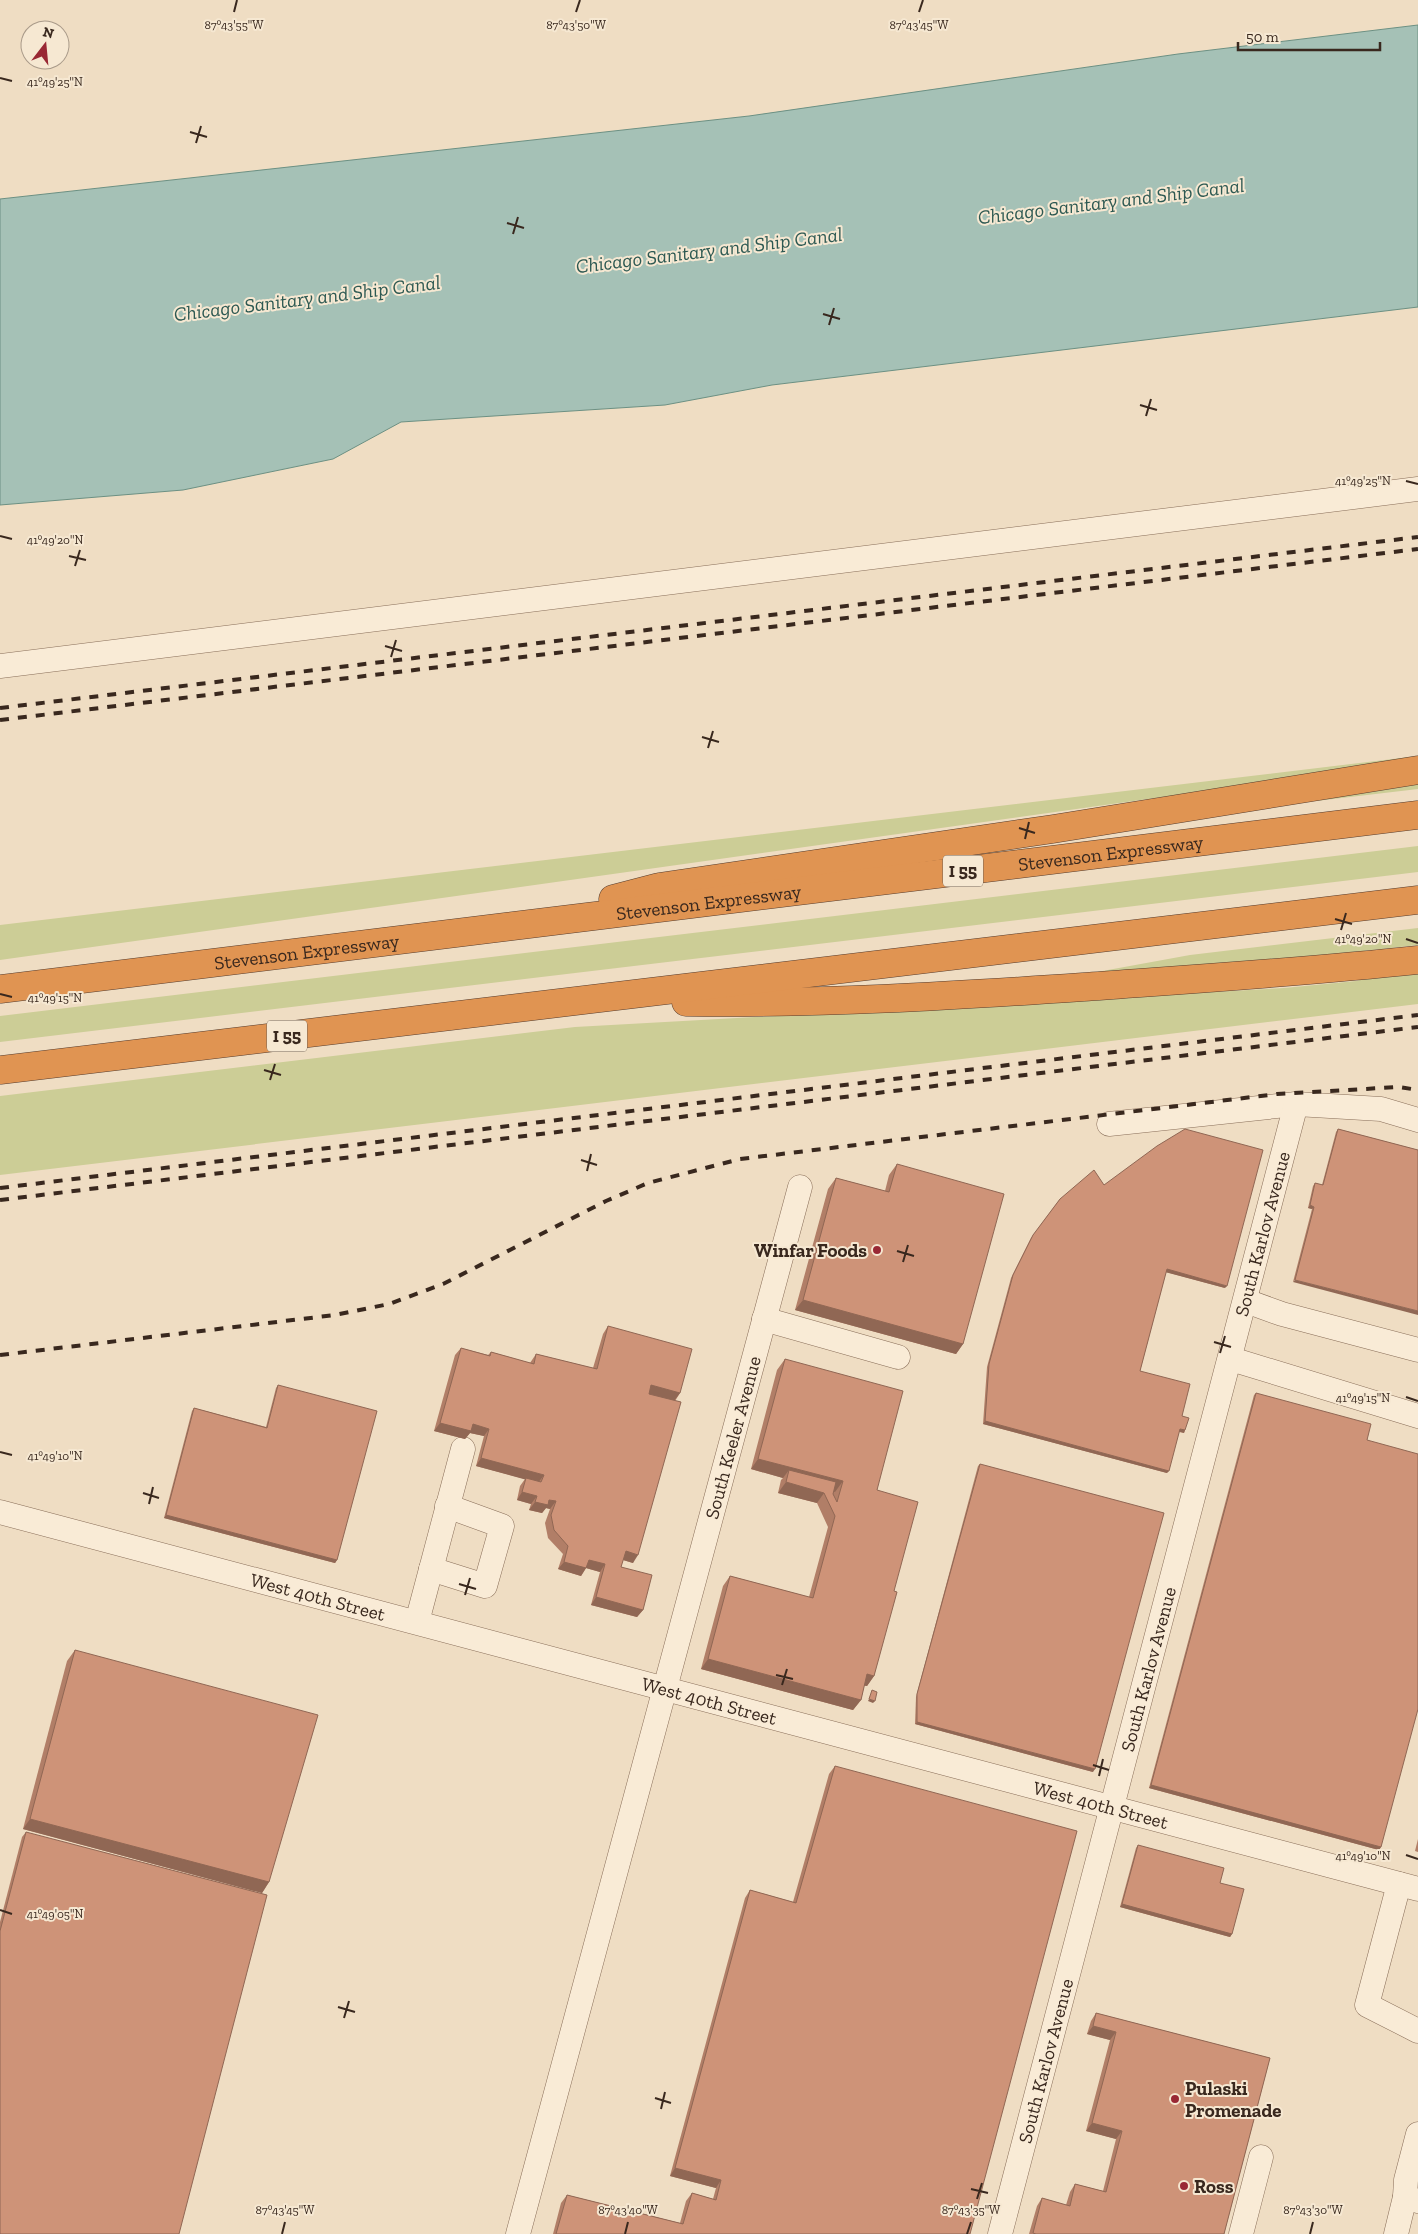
<svg xmlns="http://www.w3.org/2000/svg" width="1418" height="2234" font-family="'Zilla Slab',serif">
<rect width="100%" height="100%" fill="#efddc3"/>
<!-- green -->
<g fill="#cccd96">
<path d="M 1418,756 L 1418,759 L 1192,795 L 1162,797 L 0,960 L 0,925 Z"/>
<path d="M 1418,782 L 1418,789 L 1316,801 Z"/>
<path d="M 1418,846 L 1418,872 L 0,1042 L 0,1016 Z"/>
<path d="M 1418,928 L 1418,945 L 1281,960 L 1086,974 L 1190,955 Z"/>
<path d="M 1418,971 L 1418,1004 L 0,1175 L 0,1096 L 575,1027 L 1284,988 L 1356,981 L 1371,977 Z"/>
</g>
<!-- water -->
<path fill="#a5c1b6" stroke="#6c9083" d="M 1418,25 L 1418,307 L 772,385 L 665,405 L 401,422 L 333,459 L 183,490 L 0,505 L 0,199 L 749,116 L 1178,54 Z"/>
<g fill="none" stroke-linecap="round" stroke-linejoin="round">
<!-- minor casing -->
<g stroke="#896e59" stroke-width="25">
<g id="minor">
<path d="M 0,666 L 1418,489"/>
<path d="M 1109,1124 L 1296,1104 L 1381,1109 L 1418,1120"/>
<path d="M 1246,1301 L 1282,1314 L 1418,1350"/>
<path d="M 764,1319 L 898,1357"/>
<path d="M 1231,1359 L 1418,1416"/>
<path id="s1" d="M 0,1512 L 1418,1889"/>
<path d="M 431,1569 L 485,1586 L 502,1526 L 447,1506"/>
<path d="M 417,1622 L 463,1449"/>
<path d="M 1399,1884 L 1367,2005 L 1418,2031"/>
<path d="M 1418,2134 L 1406,2180 L 1405,2197 L 1418,2201"/>
<path id="s2" d="M 518,2234 L 800,1187"/>
<path id="s3" d="M 1000,2234 L 1296,1104"/>
<path d="M 1241,2234 L 1261,2157"/>
<path d="M 1396,2234 L 1405,2197"/>
</g>
</g>
<!-- highway casing -->
<g stroke="#573d2e" stroke-width="29">
<g id="highway">
<path d="M 613,899 L 659,887 L 1053,829 L 1418,770"/>
<path id="s4" d="M 0,989 L 1418,815"/>
<path d="M 686,1002 C 818,1004 951,996 1083,987 C 1195,979 1306,972 1418,960"/>
<path d="M 0,1070 L 1418,900"/>
</g>
</g>
<!-- minor -->
<use href="#minor" stroke="#f9ebd6" stroke-width="24"/>
<!-- highway -->
<use href="#highway" stroke="#e09452" stroke-width="28"/>
<!-- rail -->
<g stroke="#39281e" stroke-width="4" stroke-dasharray="9 9" stroke-linecap="butt">
<path d="M 0,708 L 1418,537"/>
<path d="M 0,720 L 1418,549"/>
<path d="M 0,1188 L 1418,1015"/>
<path d="M 0,1200 L 1418,1027"/>
<path d="M 0,1355 L 335,1315 L 389,1304 L 443,1284 L 606,1201 L 648,1183 L 740,1159 L 1277,1094 L 1399,1087 L 1418,1090"/>
</g>
</g>
<!-- wall -->
<g fill="#b17e67">
<path d="M 1338,1129 L 1418,1150 L 1293,1282 L 1312,1209 L 1308,1208 L 1313,1186 L 1315,1183 L 1322,1185 L 1336,1132 Z"/>
<path d="M 897,1164 L 963,1344 L 956,1354 L 795,1310 L 828,1189 L 836,1178 L 885,1191 L 889,1175 Z"/>
<path d="M 1104,1185 L 1225,1288 L 1166,1272 L 1140,1371 L 1182,1416 L 1185,1430 L 1184,1433 L 1179,1432 L 1167,1473 L 983,1424 L 987,1367 L 1011,1278 L 1031,1238 L 1060,1199 Z"/>
<path d="M 608,1326 L 680,1393 L 675,1401 L 633,1563 L 623,1560 L 621,1567 L 643,1610 L 637,1617 L 591,1605 L 600,1572 L 586,1568 L 581,1576 L 558,1569 L 563,1554 L 548,1538 L 545,1523 L 550,1509 L 546,1508 L 542,1513 L 529,1510 L 531,1504 L 517,1500 L 520,1486 L 525,1479 L 476,1466 L 484,1436 L 470,1433 L 465,1439 L 434,1431 L 455,1355 L 461,1348 L 488,1355 L 491,1352 L 530,1363 L 536,1354 L 593,1368 L 603,1334 Z"/>
<path d="M 785,1359 L 877,1490 L 894,1591 L 874,1676 L 867,1686 L 864,1686 L 861,1700 L 853,1710 L 701,1669 L 723,1586 L 730,1576 L 809,1597 L 828,1527 L 817,1503 L 778,1493 L 781,1480 L 783,1478 L 751,1469 L 777,1370 Z"/>
<path d="M 278,1385 L 337,1560 L 335,1563 L 164,1518 L 192,1411 L 194,1408 L 266,1427 L 276,1388 Z"/>
<path d="M 1256,1393 L 1367,1440 L 1381,1847 L 1379,1850 L 1149,1788 L 1254,1395 Z"/>
<path d="M 980,1464 L 1093,1772 L 915,1724 L 916,1697 L 978,1466 Z"/>
<path d="M 75,1650 L 269,1882 L 262,1893 L 23,1829 L 67,1661 Z"/>
<path d="M 835,1766 L 970,2234 L 553,2234 L 561,2203 L 567,2195 L 680,2223 L 686,2201 L 692,2193 L 713,2199 L 716,2188 L 670,2176 L 745,1898 L 750,1890 L 793,1902 L 829,1774 Z"/>
<path d="M 26,1832 L 0,2234 L 0,1922 L 22,1837 Z"/>
<path d="M 1418,1839 L 1418,1852 L 1415,1851 Z"/>
<path d="M 1138,1845 L 1220,1883 L 1232,1934 L 1230,1937 L 1120,1907 L 1136,1848 Z"/>
<path d="M 1096,2013 L 1270,2058 L 1224,2234 L 1029,2234 L 1037,2206 L 1042,2198 L 1066,2205 L 1070,2192 L 1075,2184 L 1103,2191 L 1116,2139 L 1086,2131 L 1110,2040 L 1087,2034 L 1091,2021 Z"/>
</g>
<!-- shaded-wall -->
<g fill="#906754">
<path d="M 1310,1205 L 1314,1207 L 1312,1209 L 1308,1208 Z"/>
<path d="M 1167,1269 L 1227,1286 L 1225,1288 L 1165,1272 Z"/>
<path d="M 1295,1280 L 1418,1311 L 1418,1315 L 1293,1282 Z"/>
<path d="M 803,1300 L 963,1344 L 956,1354 L 795,1310 Z"/>
<path d="M 651,1385 L 680,1393 L 674,1401 L 646,1393 Z"/>
<path d="M 985,1421 L 1169,1471 L 1167,1473 L 983,1424 Z"/>
<path d="M 440,1423 L 473,1424 L 489,1429 L 484,1436 L 470,1433 L 465,1439 L 434,1431 Z"/>
<path d="M 1180,1429 L 1185,1430 L 1184,1433 L 1178,1431 Z"/>
<path d="M 481,1458 L 544,1475 L 538,1483 L 476,1466 Z"/>
<path d="M 758,1459 L 843,1481 L 835,1492 L 787,1479 L 789,1470 L 783,1478 L 751,1469 Z"/>
<path d="M 786,1482 L 824,1493 L 817,1503 L 778,1493 Z"/>
<path d="M 522,1492 L 537,1496 L 531,1504 L 517,1500 Z"/>
<path d="M 549,1500 L 556,1501 L 550,1509 L 546,1508 L 542,1513 L 529,1510 L 535,1502 Z"/>
<path d="M 166,1515 L 337,1560 L 335,1563 L 164,1518 Z"/>
<path d="M 626,1551 L 638,1555 L 633,1563 L 620,1559 Z"/>
<path d="M 589,1560 L 605,1564 L 600,1572 L 586,1568 L 581,1576 L 558,1569 L 564,1562 Z"/>
<path d="M 596,1597 L 643,1610 L 637,1617 L 591,1605 Z"/>
<path d="M 708,1659 L 861,1700 L 853,1710 L 701,1669 Z"/>
<path d="M 867,1674 L 874,1676 L 867,1686 L 860,1684 Z"/>
<path d="M 869,1699 L 875,1701 L 873,1703 L 868,1701 Z"/>
<path d="M 917,1722 L 1095,1769 L 1093,1772 L 915,1724 Z"/>
<path d="M 1151,1785 L 1381,1847 L 1379,1850 L 1149,1788 Z"/>
<path d="M 30,1819 L 269,1882 L 262,1893 L 23,1829 Z"/>
<path d="M 1122,1904 L 1232,1934 L 1230,1937 L 1120,1907 Z"/>
<path d="M 1093,2026 L 1116,2032 L 1110,2040 L 1087,2034 Z"/>
<path d="M 1092,2123 L 1122,2131 L 1116,2139 L 1086,2131 Z"/>
<path d="M 675,2168 L 721,2180 L 716,2188 L 670,2176 Z"/>
</g>
<!-- building -->
<g fill="#ce9378" stroke="#906754">
<path d="M 1185,1129 L 1263,1150 L 1227,1286 L 1167,1269 L 1140,1371 L 1190,1384 L 1182,1416 L 1189,1418 L 1185,1430 L 1180,1429 L 1169,1471 L 985,1421 L 989,1364 L 1013,1275 L 1033,1235 L 1060,1199 L 1094,1170 L 1104,1185 L 1157,1146 Z"/>
<path d="M 1338,1129 L 1418,1150 L 1418,1311 L 1295,1280 L 1314,1207 L 1310,1205 L 1315,1183 L 1323,1185 Z"/>
<path d="M 897,1164 L 1004,1194 L 963,1344 L 803,1300 L 836,1178 L 889,1192 Z"/>
<path d="M 608,1326 L 692,1349 L 680,1393 L 651,1385 L 649,1394 L 681,1402 L 638,1555 L 626,1551 L 621,1567 L 652,1575 L 643,1610 L 596,1597 L 605,1564 L 589,1560 L 586,1568 L 564,1562 L 568,1546 L 554,1530 L 551,1515 L 556,1501 L 549,1500 L 548,1505 L 535,1502 L 537,1496 L 522,1492 L 526,1478 L 541,1482 L 544,1475 L 481,1458 L 489,1429 L 473,1424 L 471,1431 L 440,1423 L 461,1348 L 490,1356 L 491,1352 L 534,1364 L 536,1354 L 597,1369 Z"/>
<path d="M 785,1359 L 903,1391 L 877,1490 L 918,1502 L 894,1591 L 897,1592 L 874,1676 L 867,1674 L 861,1700 L 708,1659 L 730,1576 L 813,1598 L 835,1516 L 824,1493 L 786,1482 L 789,1470 L 836,1482 L 833,1494 L 837,1502 L 843,1481 L 758,1459 Z"/>
<path d="M 278,1385 L 377,1411 L 337,1560 L 166,1515 L 194,1408 L 267,1428 Z"/>
<path d="M 1256,1393 L 1371,1424 L 1367,1440 L 1418,1454 L 1418,1709 L 1381,1847 L 1151,1785 Z"/>
<path d="M 980,1464 L 1164,1513 L 1095,1769 L 917,1722 L 917,1694 Z"/>
<path d="M 75,1650 L 318,1715 L 269,1882 L 30,1819 Z"/>
<path d="M 872,1690 L 877,1692 L 875,1701 L 869,1699 Z"/>
<path d="M 835,1766 L 1077,1831 L 970,2234 L 556,2234 L 567,2195 L 683,2224 L 692,2193 L 716,2200 L 721,2180 L 675,2168 L 750,1890 L 796,1903 Z"/>
<path d="M 26,1832 L 267,1895 L 179,2234 L 0,2234 L 0,1931 Z"/>
<path d="M 1138,1845 L 1224,1868 L 1220,1883 L 1244,1889 L 1232,1934 L 1122,1904 Z"/>
<path d="M 1096,2013 L 1270,2058 L 1224,2234 L 1036,2234 L 1033,2233 L 1042,2198 L 1070,2206 L 1075,2184 L 1106,2192 L 1122,2131 L 1092,2123 L 1116,2032 L 1093,2026 Z"/>
</g>
<!-- ticks -->
<path fill="none" stroke="#39281e" stroke-width="2" d="M 234,12 L 237,0M 576,12 L 580,0M 919,12 L 923,0M 0,78 L 12,81M 190,132 L 207,137M 196,143 L 201,126M 507,223 L 524,228M 513,234 L 518,217M 823,314 L 840,319M 829,325 L 834,308M 1140,405 L 1157,410M 1146,416 L 1151,399M 1406,481 L 1418,484M 0,536 L 12,539M 69,556 L 86,560M 75,566 L 80,550M 385,646 L 402,651M 391,657 L 396,640M 702,737 L 719,742M 708,748 L 713,731M 1019,828 L 1035,833M 1025,839 L 1029,822M 1335,919 L 1352,924M 1341,930 L 1346,913M 1406,939 L 1418,943M 0,994 L 12,997M 264,1070 L 281,1075M 270,1080 L 275,1064M 581,1160 L 597,1165M 587,1171 L 591,1154M 897,1251 L 914,1256M 903,1262 L 908,1245M 1214,1342 L 1231,1347M 1220,1353 L 1225,1336M 1406,1397 L 1418,1401M 0,1452 L 12,1455M 143,1493 L 159,1498M 149,1504 L 153,1487M 459,1584 L 476,1589M 465,1595 L 470,1578M 776,1675 L 793,1679M 782,1685 L 787,1669M 1093,1765 L 1109,1770M 1099,1776 L 1103,1759M 1406,1855 L 1418,1859M 0,1910 L 12,1914M 338,2007 L 355,2012M 344,2018 L 349,2001M 655,2098 L 671,2103M 661,2109 L 665,2092M 971,2189 L 988,2193M 977,2199 L 982,2183M 282,2234 L 285,2222M 625,2234 L 628,2222M 967,2234 L 971,2222M 1310,2234 L 1313,2222"/>
<!-- markers -->
<g fill="#992834" stroke="#f6e8d2" stroke-width="2">
<circle cx="877" cy="1250" r="5"/>
<circle cx="1175" cy="2099" r="5"/>
<circle cx="1184" cy="2186" r="5"/>
</g>
<g text-anchor="middle" stroke-width="4" stroke-linejoin="round" paint-order="stroke">
<!-- shield labels -->
<g fill="#f6e8d2" stroke="#726254" stroke-width="1">
<rect x="943" y="855.5" width="40" height="31" rx="4"/>
<rect x="267" y="1020.5" width="40" height="31" rx="4"/>
</g>
<g font-size="18" font-weight="bold" fill="#39281e">
<text x="963" y="877">I 55</text>
<text x="287" y="1042">I 55</text>
</g>
<!-- street labels -->
<g font-size="19" fill="#39281e" stroke="#f6e8d2">
<text dy="7" stroke="none"><textPath href="#s4" startOffset="1119">Stevenson Expressway</textPath></text>
<text dy="7" stroke="none"><textPath href="#s4" startOffset="714">Stevenson Expressway</textPath></text>
<text dy="7" stroke="none"><textPath href="#s4" startOffset="309">Stevenson Expressway</textPath></text>
<text dy="7" stroke="none"><textPath href="#s3" startOffset="1034">South Karlov Avenue</textPath></text>
<text dy="7" stroke="none"><textPath href="#s2" startOffset="825">South Keeler Avenue</textPath></text>
<text dy="7" stroke="none"><textPath href="#s1" startOffset="329">West 40th Street</textPath></text>
<text dy="7" stroke="none"><textPath href="#s3" startOffset="584">South Karlov Avenue</textPath></text>
<text dy="7" stroke="none"><textPath href="#s1" startOffset="734">West 40th Street</textPath></text>
<text dy="7" stroke="none"><textPath href="#s1" startOffset="1139">West 40th Street</textPath></text>
<text dy="7" stroke="none"><textPath href="#s3" startOffset="179">South Karlov Avenue</textPath></text>
</g>
<!-- poi labels -->
<g font-size="19" font-weight="bold" fill="#39281e" stroke="#f6e8d2" text-anchor="start">
<text x="867" y="1257" text-anchor="end">Winfar Foods</text>
<text x="1185" y="2095">Pulaski<tspan x="1185" dy="22">Promenade</tspan></text>
<text x="1194" y="2193">Ross</text>
</g>
<!-- water labels -->
<g font-size="20" font-style="italic" fill="#2d5952" stroke="#f6e8d2">
<text transform="translate(1111 201) rotate(-7)" y="7">Chicago Sanitary and Ship Canal</text>
<text transform="translate(709 250) rotate(-7)" y="7">Chicago Sanitary and Ship Canal</text>
<text transform="translate(307 298) rotate(-7)" y="7">Chicago Sanitary and Ship Canal</text>
</g>
</g>
<g font-size="12" text-anchor="middle" fill="#39281e" stroke="#f6e8d2" stroke-width="4" stroke-linejoin="round" paint-order="stroke">
<text x="234" y="29">87°43'55"W</text>
<text x="576" y="29">87°43'50"W</text>
<text x="919" y="29">87°43'45"W</text>
<text x="55" y="86">41°49'25"N</text>
<text x="1363" y="485">41°49'25"N</text>
<text x="55" y="544">41°49'20"N</text>
<text x="1363" y="943">41°49'20"N</text>
<text x="55" y="1002">41°49'15"N</text>
<text x="1363" y="1402">41°49'15"N</text>
<text x="55" y="1460">41°49'10"N</text>
<text x="1363" y="1860">41°49'10"N</text>
<text x="55" y="1918">41°49'05"N</text>
<text x="285" y="2214">87°43'45"W</text>
<text x="628" y="2214">87°43'40"W</text>
<text x="971" y="2214">87°43'35"W</text>
<text x="1313" y="2214">87°43'30"W</text>
</g>
<!-- north arrow -->
<g transform="translate(45 45) rotate(16)"><circle r="24" fill="#f6e8d2" stroke="#aa9b8a"/>
<path d="M0-4L9 19L0 12L-9 19Z" fill="#992834"/>
<text y="-8" font-size="14" font-weight="bold" text-anchor="middle" fill="#39281e">N</text>
</g>
<!-- scale -->
<path d="M1238 42v8h142v-8" fill="none" stroke="#39281e" stroke-width="2.5"/>
<text x="1246" y="42" font-size="15" fill="#39281e" stroke="#f6e8d2" stroke-width="4" paint-order="stroke">50 m</text>
</svg>
